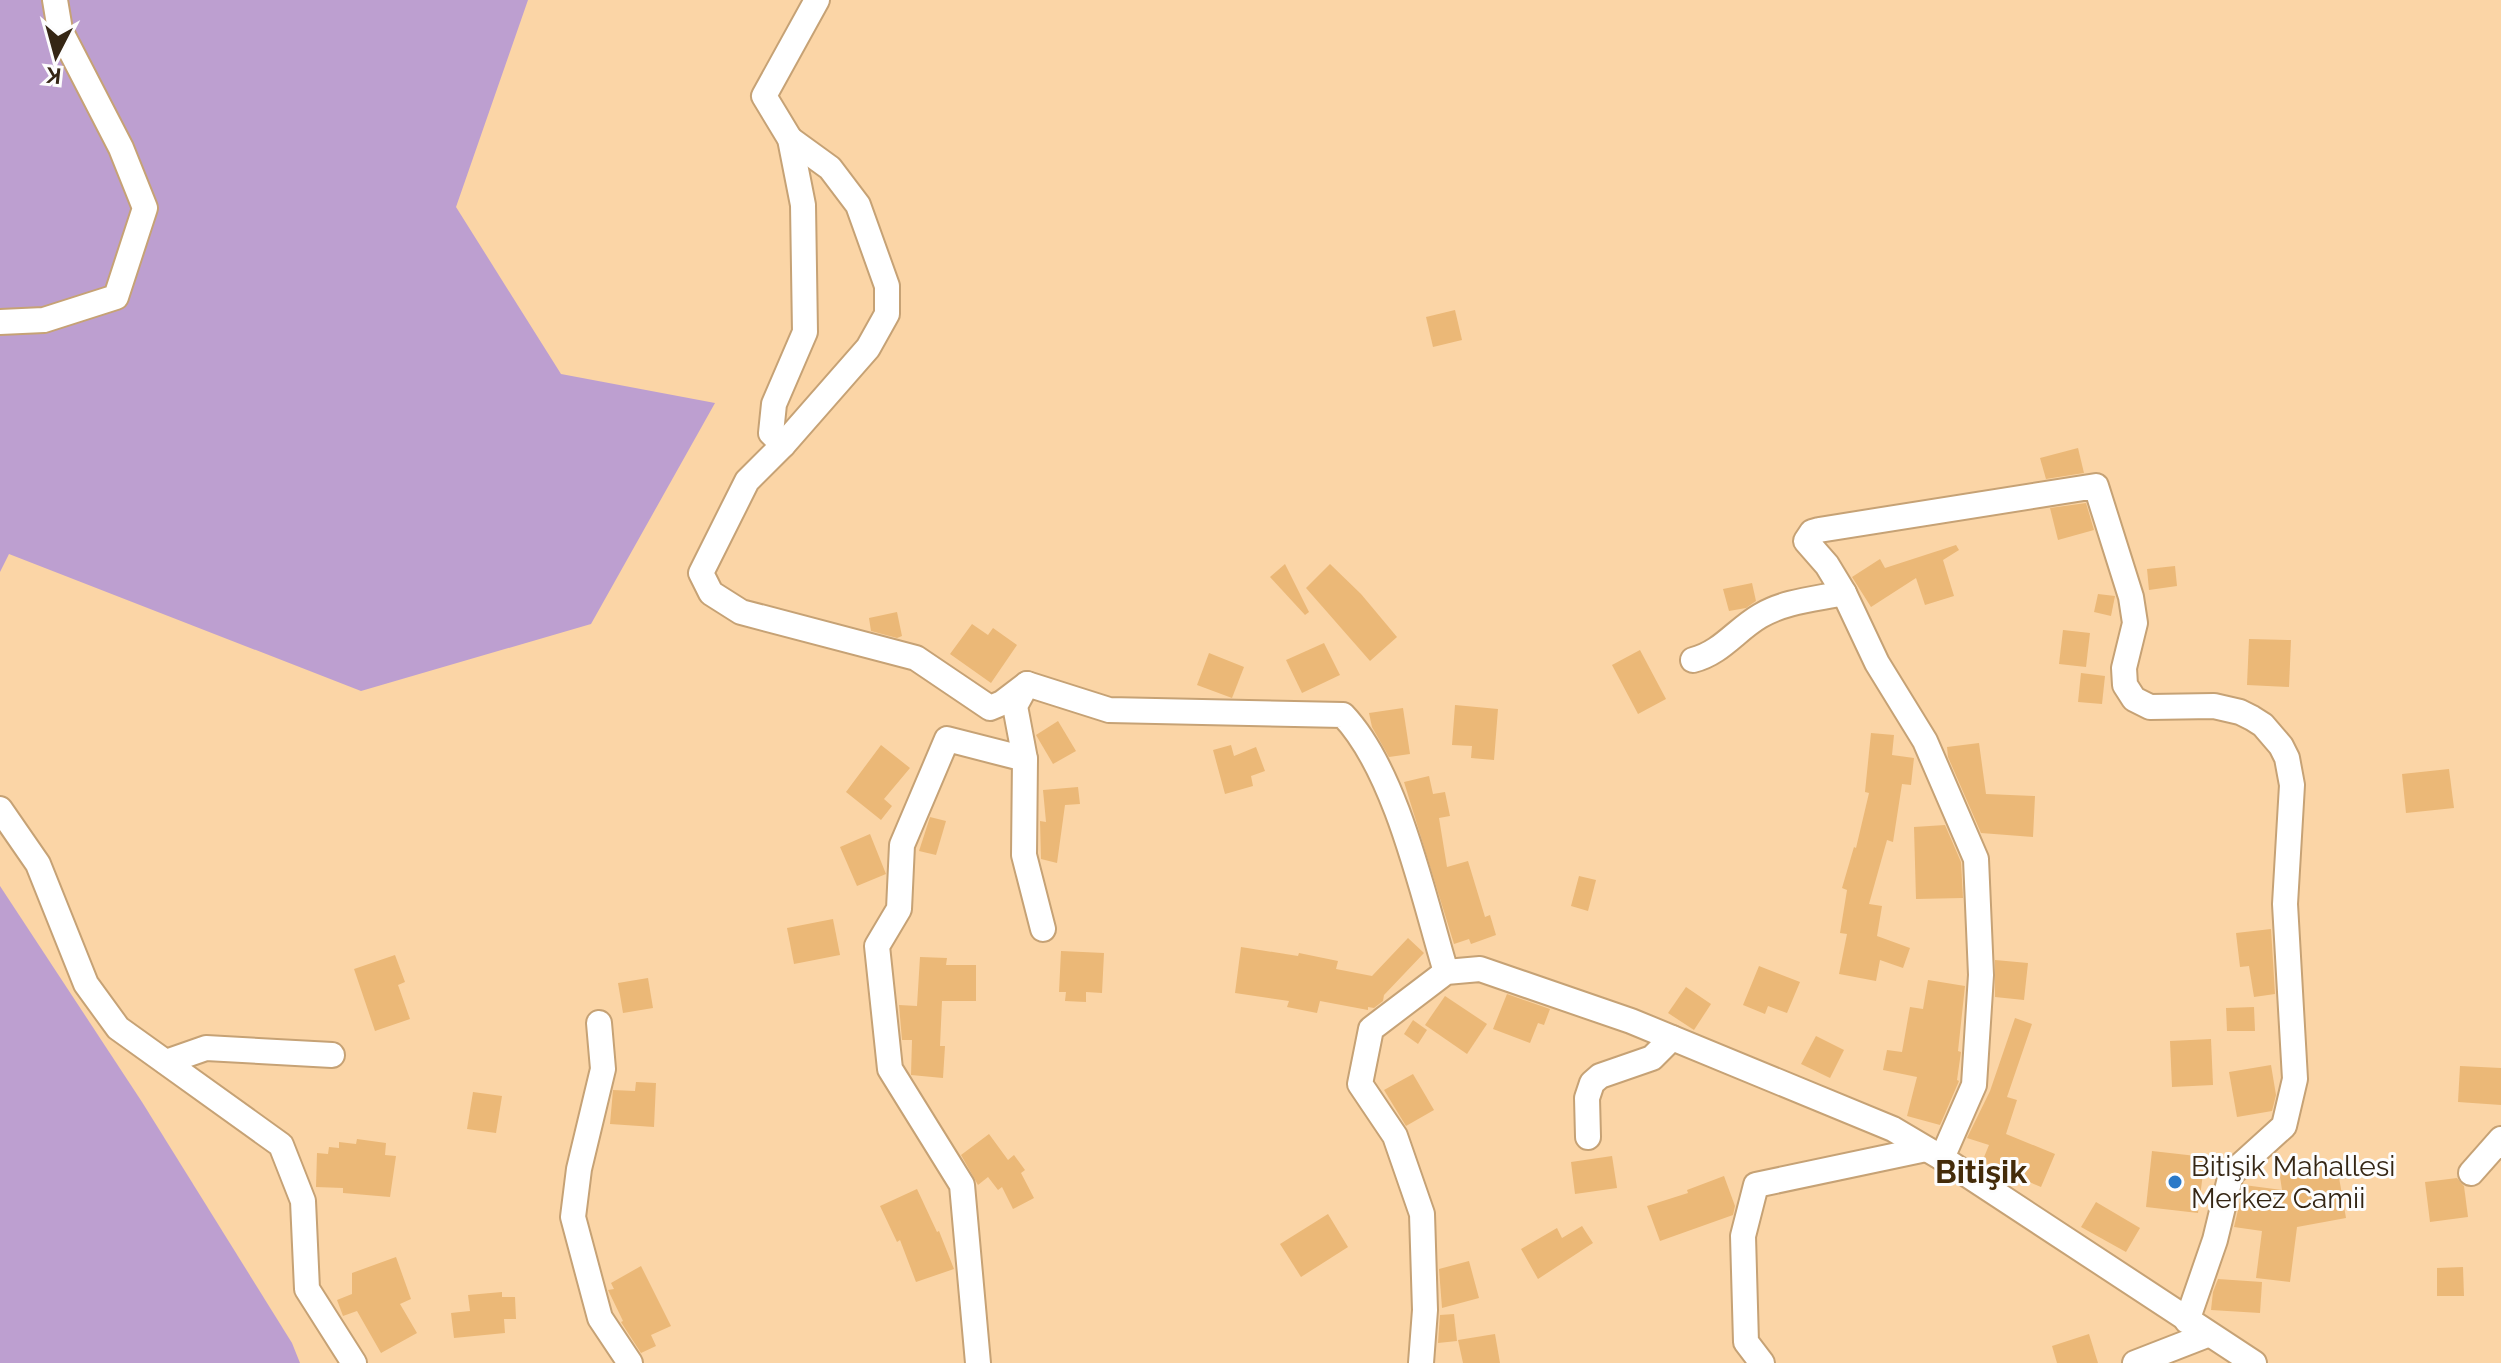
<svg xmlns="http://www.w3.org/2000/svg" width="2501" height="1363" font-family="Raleway,sans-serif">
<rect width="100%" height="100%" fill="#fbd5a6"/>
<!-- green -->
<g fill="#bd9fd0">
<path d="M 0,0 L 528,0 L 456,207 L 561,374 L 715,403 L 591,624 L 361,691 L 9,554 L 0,572 Z"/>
<path d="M 0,886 L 142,1102 L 292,1343 L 300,1363 L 0,1363 Z"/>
</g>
<!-- building -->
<g fill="#ebb877">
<path d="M 1455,310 L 1462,340 L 1433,347 L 1426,317 Z"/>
<path d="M 2078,448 L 2084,473 L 2046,479 L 2040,458 Z"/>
<path d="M 2086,503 L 2094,530 L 2058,540 L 2050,508 Z"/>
<path d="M 1956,545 L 1959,550 L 1943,560 L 1954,596 L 1925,605 L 1916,578 L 1871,607 L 1852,577 L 1880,559 L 1885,568 Z"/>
<path d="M 1285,564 L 1309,612 L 1305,615 L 1270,577 Z"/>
<path d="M 1330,564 L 1361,594 L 1397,637 L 1370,661 L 1306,588 Z"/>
<path d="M 2175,566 L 2177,586 L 2149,590 L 2147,569 Z"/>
<path d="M 1752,583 L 1756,601 L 1746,608 L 1729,611 L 1723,589 Z"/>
<path d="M 2098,594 L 2115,596 L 2111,616 L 2094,612 Z"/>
<path d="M 897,612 L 902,636 L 897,638 L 871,631 L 869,618 Z"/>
<path d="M 972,624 L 988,635 L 993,628 L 1017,645 L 991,683 L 950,654 Z"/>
<path d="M 2063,630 L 2090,633 L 2086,667 L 2059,664 Z"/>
<path d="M 2249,639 L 2291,640 L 2289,687 L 2247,685 Z"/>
<path d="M 1324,643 L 1340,675 L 1302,693 L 1286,660 Z"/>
<path d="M 1640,650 L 1666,699 L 1638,714 L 1612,665 Z"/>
<path d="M 1209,653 L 1244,667 L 1232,698 L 1197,685 Z"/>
<path d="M 2081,673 L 2105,676 L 2102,704 L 2078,702 Z"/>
<path d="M 1455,705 L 1498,709 L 1494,760 L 1471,758 L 1472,746 L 1452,745 Z"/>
<path d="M 1403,708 L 1410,754 L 1389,757 L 1372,727 L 1369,713 Z"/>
<path d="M 1058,721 L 1076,751 L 1053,764 L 1036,735 Z"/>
<path d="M 1871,733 L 1894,735 L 1892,755 L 1914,758 L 1911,785 L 1902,784 L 1893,842 L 1887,840 L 1869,904 L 1882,906 L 1877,936 L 1910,948 L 1903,968 L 1880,960 L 1876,981 L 1839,974 L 1847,934 L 1840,933 L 1847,890 L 1842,888 L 1854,847 L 1856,848 L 1869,793 L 1865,792 Z"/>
<path d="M 1979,743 L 1986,794 L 2035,796 L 2033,837 L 1981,833 L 1948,757 L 1947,747 Z"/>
<path d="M 881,745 L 910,768 L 884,799 L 892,806 L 881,820 L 846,792 Z"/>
<path d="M 1231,745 L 1234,756 L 1256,747 L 1265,771 L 1251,776 L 1253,786 L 1225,794 L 1213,750 Z"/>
<path d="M 2449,769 L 2454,808 L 2406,813 L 2402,774 Z"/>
<path d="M 1429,776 L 1433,794 L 1445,792 L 1450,816 L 1439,818 L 1447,867 L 1468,861 L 1485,917 L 1490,915 L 1496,935 L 1471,944 L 1469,939 L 1454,944 L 1404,782 Z"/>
<path d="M 1078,787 L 1080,804 L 1065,805 L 1057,863 L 1041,859 L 1040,821 L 1046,822 L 1043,790 Z"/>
<path d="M 930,817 L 946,821 L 936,855 L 919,851 Z"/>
<path d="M 1945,825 L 1961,862 L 1963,898 L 1916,899 L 1914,827 Z"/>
<path d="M 870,834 L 886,874 L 857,886 L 840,847 Z"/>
<path d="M 1579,876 L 1596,880 L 1588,911 L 1571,906 Z"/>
<path d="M 833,919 L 840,955 L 794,964 L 787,928 Z"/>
<path d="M 2271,929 L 2275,994 L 2254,997 L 2249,966 L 2240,967 L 2236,933 Z"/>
<path d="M 1408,938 L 1424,953 L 1384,995 L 1383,1001 L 1374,1008 L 1368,1007 L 1368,1010 L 1320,1001 L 1317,1013 L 1287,1007 L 1289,1001 L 1235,993 L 1241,947 L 1298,956 L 1299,953 L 1338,961 L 1336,969 L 1372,976 Z"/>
<path d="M 1061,951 L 1104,953 L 1102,993 L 1086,992 L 1086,1002 L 1065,1001 L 1066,992 L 1059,992 Z"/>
<path d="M 395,955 L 405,982 L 398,985 L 410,1019 L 375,1031 L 354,969 Z"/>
<path d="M 920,957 L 947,958 L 946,965 L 976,965 L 976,1001 L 942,1001 L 940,1046 L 945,1046 L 943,1078 L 911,1075 L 912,1040 L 902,1040 L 899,1005 L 917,1006 Z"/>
<path d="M 1995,960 L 2028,963 L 2024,1000 L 1995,997 Z"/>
<path d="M 1759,966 L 1800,982 L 1787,1013 L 1768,1006 L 1765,1014 L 1743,1005 Z"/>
<path d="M 648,978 L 653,1008 L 623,1013 L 618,983 Z"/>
<path d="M 1928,980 L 1965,986 L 1958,1051 L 1961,1052 L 1957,1080 L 1959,1081 L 1940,1125 L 1907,1116 L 1917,1077 L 1883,1070 L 1887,1050 L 1902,1052 L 1910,1007 L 1923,1009 Z"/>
<path d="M 1686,987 L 1711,1004 L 1694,1030 L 1668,1013 Z"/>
<path d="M 1507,994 L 1550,1009 L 1544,1025 L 1538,1023 L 1530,1043 L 1493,1029 Z"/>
<path d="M 1445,996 L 1487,1024 L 1467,1054 L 1425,1025 Z"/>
<path d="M 2254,1007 L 2255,1031 L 2227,1031 L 2226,1008 Z"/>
<path d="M 2015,1018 L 2032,1024 L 2007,1097 L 2017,1100 L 2006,1134 L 2055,1154 L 2041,1187 L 1982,1162 L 1989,1145 L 1967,1138 L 1990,1091 Z"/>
<path d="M 1413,1020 L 1427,1030 L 1418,1044 L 1404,1034 Z"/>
<path d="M 1816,1036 L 1844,1050 L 1830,1078 L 1801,1064 Z"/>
<path d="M 2211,1039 L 2213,1085 L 2172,1087 L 2170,1041 Z"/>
<path d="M 2271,1065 L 2276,1095 L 2272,1111 L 2237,1117 L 2229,1072 Z"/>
<path d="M 2460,1066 L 2501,1068 L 2501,1105 L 2458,1102 Z"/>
<path d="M 1413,1074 L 1434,1110 L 1406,1126 L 1384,1090 Z"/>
<path d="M 636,1082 L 656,1083 L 654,1127 L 610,1124 L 613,1090 L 635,1091 Z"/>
<path d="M 473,1092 L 502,1096 L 496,1133 L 467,1129 Z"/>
<path d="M 989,1134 L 1008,1160 L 1014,1155 L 1025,1170 L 1021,1173 L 1034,1198 L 1013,1209 L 1002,1187 L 998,1190 L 988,1177 L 978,1185 L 961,1155 Z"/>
<path d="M 357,1139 L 386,1143 L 385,1155 L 396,1156 L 390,1197 L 343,1193 L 343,1188 L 316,1187 L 317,1153 L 328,1154 L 329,1147 L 339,1148 L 339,1142 L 356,1144 Z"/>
<path d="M 2152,1151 L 2205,1157 L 2198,1213 L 2146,1207 Z"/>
<path d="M 1612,1156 L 1617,1188 L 1575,1194 L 1571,1162 Z"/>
<path d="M 2336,1160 L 2346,1218 L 2297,1227 L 2290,1282 L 2256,1278 L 2262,1231 L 2234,1227 L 2244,1185 L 2282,1190 L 2279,1170 Z"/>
<path d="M 1724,1176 L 1735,1206 L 1733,1215 L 1660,1241 L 1647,1206 L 1688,1193 L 1687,1190 Z"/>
<path d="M 2457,1178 L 2464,1186 L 2468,1217 L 2430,1222 L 2425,1182 Z"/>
<path d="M 917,1189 L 937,1232 L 939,1231 L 954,1269 L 916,1282 L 900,1240 L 897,1242 L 880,1206 Z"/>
<path d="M 2096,1202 L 2140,1228 L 2126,1252 L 2081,1227 Z"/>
<path d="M 1328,1214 L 1348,1247 L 1301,1277 L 1280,1244 Z"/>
<path d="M 1582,1226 L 1593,1243 L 1538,1279 L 1521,1249 L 1557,1228 L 1562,1238 Z"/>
<path d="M 396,1257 L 411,1299 L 400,1304 L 417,1333 L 381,1353 L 357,1311 L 343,1316 L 337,1300 L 352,1294 L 352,1273 Z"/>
<path d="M 1469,1261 L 1479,1298 L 1442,1308 L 1439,1269 Z"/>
<path d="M 641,1266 L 671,1326 L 651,1335 L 656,1346 L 641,1353 L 621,1322 L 623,1321 L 608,1290 L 614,1289 L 611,1283 Z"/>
<path d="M 2463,1267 L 2464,1296 L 2437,1296 L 2437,1268 Z"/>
<path d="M 2218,1279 L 2262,1282 L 2260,1313 L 2211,1310 L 2213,1292 Z"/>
<path d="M 502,1292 L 502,1297 L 515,1297 L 516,1319 L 504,1319 L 505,1333 L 454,1338 L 451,1313 L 470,1311 L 468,1295 Z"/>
<path d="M 1454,1314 L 1457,1341 L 1438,1343 L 1440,1315 Z"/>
<path d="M 1495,1334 L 1500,1363 L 1463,1363 L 1458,1340 Z"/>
<path d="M 2089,1334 L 2098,1363 L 2057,1363 L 2052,1346 Z"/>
</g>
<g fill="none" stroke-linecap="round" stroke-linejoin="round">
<!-- minor casing -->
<g stroke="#c6a275" stroke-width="28">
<g id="minor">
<path d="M 790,139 L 830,168 L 858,205 L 887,286 L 887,314 L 868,348 L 783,445 L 747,481 L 701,573 L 711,593 L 741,612 L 916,658 L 990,708 L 1002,703 L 1027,684"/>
<path d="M 0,322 L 44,320 L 116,297 L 145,208 L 121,148 L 60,30 L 55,0"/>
<path d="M 783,445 L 771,433 L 774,404 L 805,332 L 803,205 L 790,139 L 764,96 L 817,0"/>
<path d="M 1693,660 C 1721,653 1736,630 1760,616 C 1785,601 1816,599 1844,593"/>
<path d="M 1025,759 L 1015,706 L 1027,684 L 1109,710 L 1343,715 C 1397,772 1423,896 1446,972"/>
<path d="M 0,809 L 38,864 L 86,984 L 118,1028 L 281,1145 L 303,1201 L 307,1289 L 354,1363"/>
<path d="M 599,1023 L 603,1069 L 579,1169 L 573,1217 L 600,1318 L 630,1363"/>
<path d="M 166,1062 L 206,1048 L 332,1055"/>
<path d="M 1588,1137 L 1587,1098 L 1592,1083 L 1600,1076 L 1652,1058 L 1672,1038"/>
<path d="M 1942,1158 L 1974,1085 L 1981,975 L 1976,859 L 1925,741 L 1877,663 L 1844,593 L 1827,565 L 1806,541 L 1812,532 L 1819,530 L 2096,486 L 2131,597 L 2135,623 L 2124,668 L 2125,685 L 2134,699 L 2150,707 L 2214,706 L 2240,712 L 2252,718 L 2263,725 L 2281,746 L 2287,758 L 2292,785 L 2285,904 L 2295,1079 L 2284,1126 L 2231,1174 L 2215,1240 L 2187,1321"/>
<path d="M 2471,1173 L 2501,1139"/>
<path d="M 978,1363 L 962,1185 L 890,1069 L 877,946 L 899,909 L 902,845 L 947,739 L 1025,759 L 1024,855 L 1043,929"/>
<path d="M 1421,1363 L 1425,1310 L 1422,1214 L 1395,1136 L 1360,1084 L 1371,1029 L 1446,972 L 1480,969 L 1631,1021 L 1893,1129 L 1942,1158 L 2254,1363"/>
<path d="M 1762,1363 L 1746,1342 L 1743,1236 L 1756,1185 L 1926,1149"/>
<path d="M 2135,1363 L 2207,1335"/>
</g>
</g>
<!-- minor -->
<use href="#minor" stroke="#fff" stroke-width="24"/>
</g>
<!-- markers -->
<circle fill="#2a79c8" stroke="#fdfdfd" stroke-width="3" cx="2175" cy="1182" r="8"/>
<g text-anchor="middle" stroke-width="6" stroke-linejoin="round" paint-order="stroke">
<!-- poi labels -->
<g font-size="28" fill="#352614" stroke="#fdfdfd" text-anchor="start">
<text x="2191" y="1176">Bitişik Mahallesi<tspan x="2191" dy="32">Merkez Camii</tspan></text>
</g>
<!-- quarter labels -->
<g font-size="32" font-weight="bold" fill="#442c0a" stroke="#fdfdfd">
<text x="1981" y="1183">Bitişik</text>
</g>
</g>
<!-- north arrow -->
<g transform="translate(56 56) rotate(186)" stroke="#fdfdfd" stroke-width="6" paint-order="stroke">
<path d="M0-6L14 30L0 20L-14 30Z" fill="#352614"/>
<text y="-12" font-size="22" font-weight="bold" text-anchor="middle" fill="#352614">K</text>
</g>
</svg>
